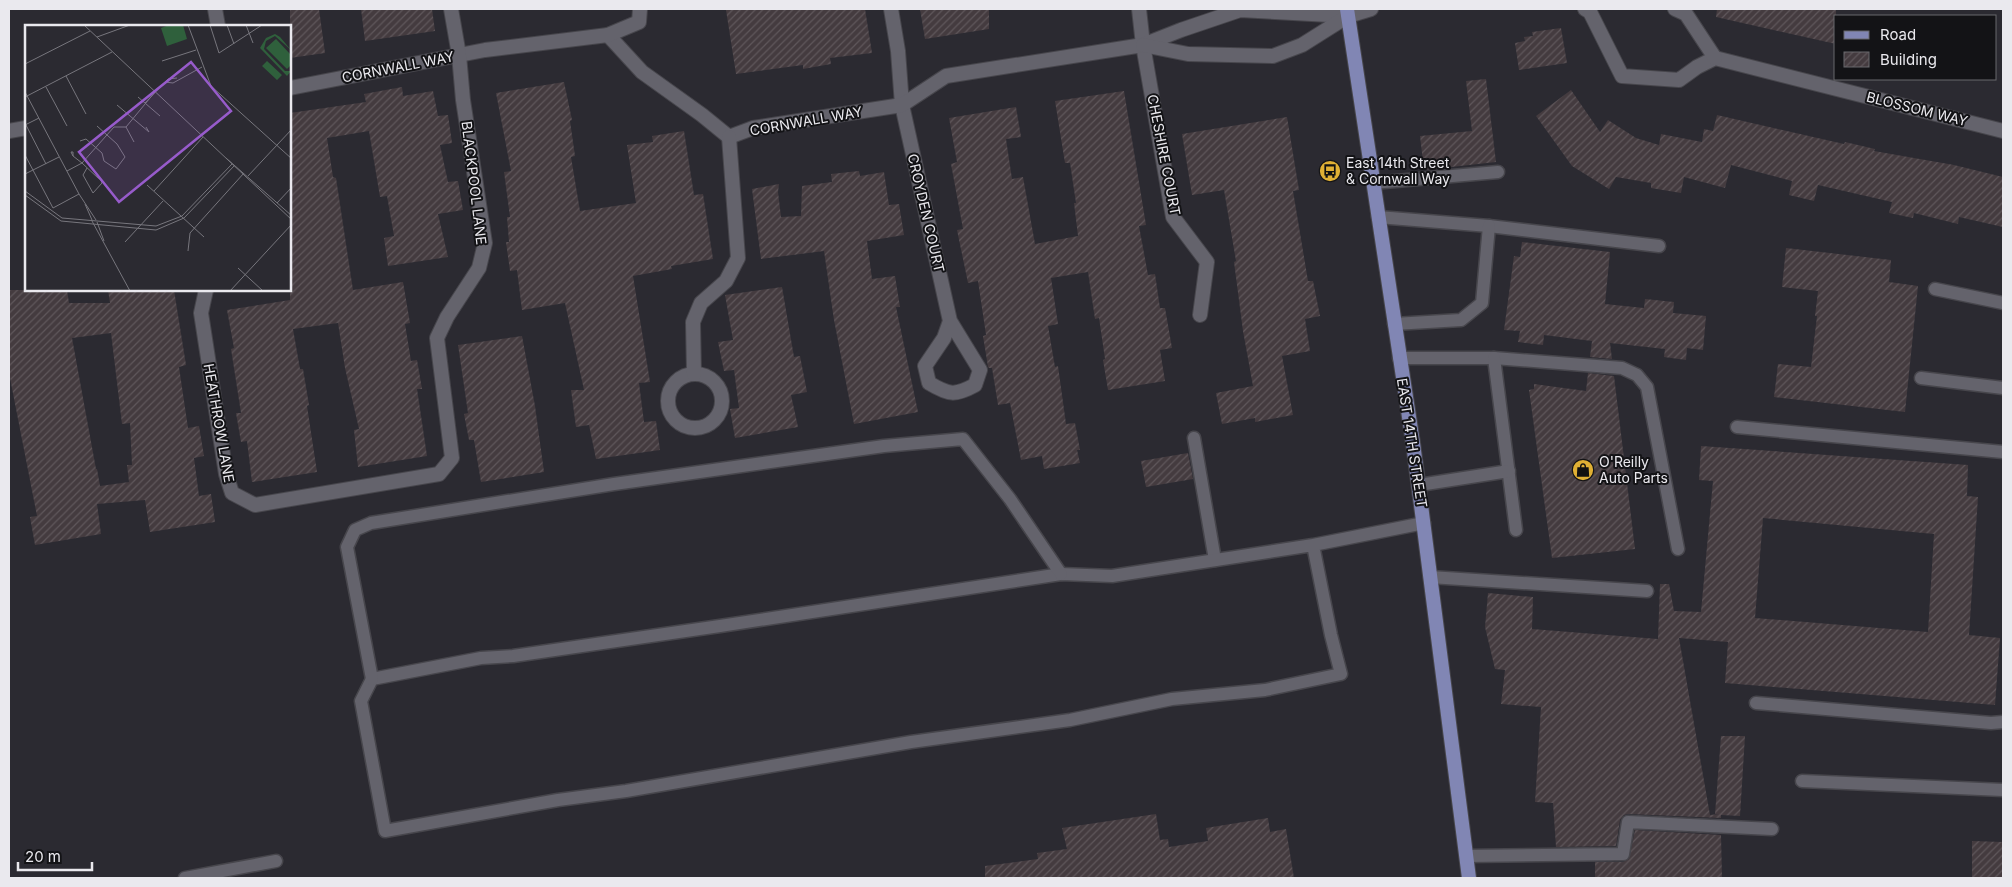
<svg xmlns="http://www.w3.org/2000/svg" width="2012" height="887" font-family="Inter,sans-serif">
<defs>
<pattern id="building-hatch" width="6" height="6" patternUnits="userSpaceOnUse" patternTransform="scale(1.25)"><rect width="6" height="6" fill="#443b3f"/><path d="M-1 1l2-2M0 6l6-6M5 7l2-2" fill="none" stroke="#5f575b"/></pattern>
</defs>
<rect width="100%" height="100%" fill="#2b2a31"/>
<!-- building -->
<g fill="url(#building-hatch)" fill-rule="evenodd">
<path d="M 290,9 L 319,9 L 325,53 L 290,58 Z"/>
<path d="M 361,9 L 432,9 L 435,31 L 365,41 Z"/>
<path d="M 736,9 L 865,9 L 872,53 L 830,58 L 831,64 L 803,69 L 803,65 L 736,74 L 726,10 Z"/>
<path d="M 920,9 L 989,9 L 989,29 L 925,39 Z"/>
<path d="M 1717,9 L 1836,9 L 1836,44 L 1716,17 Z"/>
<path d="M 1561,28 L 1567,63 L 1519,70 L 1515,43 L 1525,41 L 1524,37 L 1533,36 L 1532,32 Z"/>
<path d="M 1486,79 L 1496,162 L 1424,170 L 1420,136 L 1472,131 L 1466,81 Z"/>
<path d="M 564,82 L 572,120 L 570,121 L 575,156 L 571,157 L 580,211 L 636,203 L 627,145 L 653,142 L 652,136 L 684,131 L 694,195 L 703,194 L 713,259 L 671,266 L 672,269 L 633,276 L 650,382 L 639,383 L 644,422 L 656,421 L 660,450 L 596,459 L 589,425 L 576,427 L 571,390 L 584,390 L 565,303 L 522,310 L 517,270 L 510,271 L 506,242 L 509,242 L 507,217 L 510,217 L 504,172 L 511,171 L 496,93 Z"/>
<path d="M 402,87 L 403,96 L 433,91 L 438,116 L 448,115 L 452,143 L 440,145 L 448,182 L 458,181 L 463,210 L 438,214 L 448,257 L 388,266 L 384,238 L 394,236 L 387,196 L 380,197 L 369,131 L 327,138 L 333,177 L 336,178 L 353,290 L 403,282 L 410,323 L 405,324 L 411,361 L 417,360 L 422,389 L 417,389 L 427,456 L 358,467 L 354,430 L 359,429 L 345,368 L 338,323 L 293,329 L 300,369 L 303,369 L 309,405 L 307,406 L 317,472 L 252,482 L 247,441 L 241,442 L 236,413 L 241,413 L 231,349 L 234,348 L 227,310 L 290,300 L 290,113 L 366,102 L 364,94 Z"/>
<path d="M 1571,90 L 1600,132 L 1608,120 L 1636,138 L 1659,145 L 1661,134 L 1702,142 L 1704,129 L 1713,131 L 1717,115 L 1844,144 L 1845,142 L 1875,149 L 1874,151 L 1954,165 L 2003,177 L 2003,227 L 1959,217 L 1958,224 L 1914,213 L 1913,218 L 1889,213 L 1892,202 L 1818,185 L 1814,201 L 1789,195 L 1792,181 L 1731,165 L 1725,188 L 1684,177 L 1681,193 L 1651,188 L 1651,183 L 1616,177 L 1609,189 L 1572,166 L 1536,116 Z"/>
<path d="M 1124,91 L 1146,225 L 1139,226 L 1148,275 L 1155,274 L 1160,308 L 1165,308 L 1172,348 L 1160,350 L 1165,381 L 1108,390 L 1103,360 L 1105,359 L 1099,318 L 1095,319 L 1088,272 L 1051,278 L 1058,324 L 1048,326 L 1055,367 L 1058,366 L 1066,424 L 1075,423 L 1080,450 L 1077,450 L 1080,463 L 1044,469 L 1042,456 L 1021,460 L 1010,403 L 998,405 L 992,368 L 989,368 L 988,367 L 983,336 L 986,335 L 978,281 L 968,283 L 957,230 L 963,229 L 951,164 L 957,162 L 949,118 L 1016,107 L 1021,137 L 1006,139 L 1012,179 L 1023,177 L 1035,244 L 1078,236 L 1074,203 L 1076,203 L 1070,163 L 1065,163 L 1055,101 Z"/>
<path d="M 1287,117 L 1299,190 L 1293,191 L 1308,281 L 1313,281 L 1320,316 L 1305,319 L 1310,351 L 1282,356 L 1293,415 L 1255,422 L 1255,418 L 1222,424 L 1216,393 L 1253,386 L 1243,331 L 1234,262 L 1236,261 L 1224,190 L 1192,195 L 1182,134 Z"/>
<path d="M 859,171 L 860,176 L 884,172 L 889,205 L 899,204 L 904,235 L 867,241 L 872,279 L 895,276 L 900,307 L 896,307 L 918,412 L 854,424 L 834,320 L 824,251 L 761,259 L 752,189 L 779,184 L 778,192 L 781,217 L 801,216 L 802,186 L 832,182 L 831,174 Z"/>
<path d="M 1522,242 L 1610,252 L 1605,304 L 1644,308 L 1645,299 L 1674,302 L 1673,313 L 1706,316 L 1703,350 L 1687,348 L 1686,360 L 1664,357 L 1665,349 L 1610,343 L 1612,359 L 1590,357 L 1592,341 L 1544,335 L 1543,345 L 1518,342 L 1520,331 L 1504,330 L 1514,256 L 1520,257 Z"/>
<path d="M 1786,248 L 1891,260 L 1889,282 L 1918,286 L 1905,412 L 1774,397 L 1778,364 L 1811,367 L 1817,316 L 1815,316 L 1818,291 L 1782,287 Z"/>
<path d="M 782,287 L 794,357 L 800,356 L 807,392 L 791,395 L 798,427 L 735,438 L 730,409 L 739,408 L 734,370 L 724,371 L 718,342 L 733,340 L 725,295 Z"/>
<path d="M 9,290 L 67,290 L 69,303 L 110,303 L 108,290 L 174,290 L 186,365 L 179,367 L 188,428 L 199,426 L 204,456 L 194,458 L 199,496 L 211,494 L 215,522 L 150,532 L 145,500 L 97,504 L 101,534 L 35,545 L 30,517 L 37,516 L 9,373 ZM 111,333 L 122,424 L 130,423 L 132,465 L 127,465 L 129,482 L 100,486 L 97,469 L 96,469 L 72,338 Z"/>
<path d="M 522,336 L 535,406 L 544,472 L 481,482 L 474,440 L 469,440 L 464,414 L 468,413 L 458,345 Z"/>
<path d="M 1588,373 L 1614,376 L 1635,549 L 1552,558 L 1529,390 L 1534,389 L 1534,384 L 1586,391 Z"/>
<path d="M 1701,446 L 1968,465 L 1967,496 L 1978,497 L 1969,635 L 2000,638 L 1995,705 L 1725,683 L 1728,642 L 1679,638 L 1710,815 L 1719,814 L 1715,814 L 1721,736 L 1745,736 L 1740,816 L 1721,815 L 1721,818 L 1628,814 L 1624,815 L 1620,820 L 1616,846 L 1556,847 L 1553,803 L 1535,802 L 1541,707 L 1501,704 L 1505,670 L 1495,669 L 1485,627 L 1488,593 L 1533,597 L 1532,629 L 1658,639 L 1660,584 L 1669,584 L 1674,611 L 1701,612 L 1713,481 L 1699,480 ZM 1763,518 L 1934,534 L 1928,632 L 1755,618 Z"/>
<path d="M 1188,453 L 1193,479 L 1146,487 L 1141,461 Z"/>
<path d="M 1156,814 L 1160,840 L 1168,839 L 1169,847 L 1208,841 L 1206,828 L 1268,818 L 1270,832 L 1286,829 L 1294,878 L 985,878 L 985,866 L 1038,859 L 1037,853 L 1067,849 L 1062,828 Z"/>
<path d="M 1635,830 L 1721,835 L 1722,878 L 1595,878 L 1595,862 L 1623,862 L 1629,859 Z"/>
<path d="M 1972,841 L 2003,842 L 2003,878 L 1972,878 Z"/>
</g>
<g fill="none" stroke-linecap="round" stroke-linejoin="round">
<!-- service casing -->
<g stroke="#47464c" stroke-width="15">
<g id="service">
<path d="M 1373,183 L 1498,172"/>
<path d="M 1378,217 L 1489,226 L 1659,246"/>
<path d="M 1935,289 L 2003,303"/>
<path d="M 1394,324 L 1461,320 L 1482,303 L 1489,226"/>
<path d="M 1399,358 L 1494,358 L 1622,368 L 1637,375 L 1647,387 L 1678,549"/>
<path d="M 1494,358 L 1516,530"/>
<path d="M 1921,378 L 2003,388"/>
<path d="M 1737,427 L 2003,452"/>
<path d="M 1194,438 L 1215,560"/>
<path d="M 1419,485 L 1509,471"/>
<path d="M 1313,545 L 1331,635 L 1341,674 L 1265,690 L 1172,699 L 1070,720 L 911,742 L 626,791 L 558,800 L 385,831 L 361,701 L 372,679 L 481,658 L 513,656 L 720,626 L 1061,574 L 1112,576 L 1313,545 L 1424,523"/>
<path d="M 1430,577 L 1647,591"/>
<path d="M 372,679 L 347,547 L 355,530 L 371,523 L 614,484 L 884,446 L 963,439 L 1010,499 L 1061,574"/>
<path d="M 1756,703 L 1991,723 L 2003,722"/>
<path d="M 1802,781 L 2003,790"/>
<path d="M 1466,856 L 1623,854 L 1628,822 L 1772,829"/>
<path d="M 185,878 L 276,861"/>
</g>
</g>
<!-- minor casing -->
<g stroke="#47464c" stroke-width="16">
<g id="minor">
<path d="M 215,9 L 218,26"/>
<path d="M 891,9 L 898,51 L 902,105 L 950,321 L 980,370 L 975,385 C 955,396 949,395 929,383 L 925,366 L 944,338 L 950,321"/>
<path d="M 1139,9 L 1143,45 L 1173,217 L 1207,262 L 1200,315"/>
<path d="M 1585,9 L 1590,12 L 1622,76 L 1679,80 L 1697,67 L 1715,58 L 2003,131"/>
<path d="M 1675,9 L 1686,14 L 1715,58"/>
<path d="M 608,35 L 642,72 L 702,115 L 729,137 L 753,128 L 902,105 L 946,76 L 1143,45 L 1181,30 L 1240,10 L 1348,16"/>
<path d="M 1143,45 L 1188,54 L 1273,56 L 1302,45 L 1348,16 L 1371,9"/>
<path d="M 290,88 L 485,50 L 608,35 L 639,22 L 640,9"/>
<path d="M 9,131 L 26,128"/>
<path d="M 206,290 L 201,313 L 226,474 L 232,493 L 255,505 L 439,474 L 452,458 L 437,338 L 447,317 L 479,268 L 485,243 L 463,100 L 459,55 L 451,9"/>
<circle cx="695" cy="401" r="27"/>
<path d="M 694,374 L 693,322 L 701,303 L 726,281 L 738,258 L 729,137"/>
</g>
</g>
<!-- primary casing -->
<g stroke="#47464c" stroke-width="16">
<path id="primary" d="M 1347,9 L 1413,443 L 1469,878"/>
</g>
<!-- service -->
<use href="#service" stroke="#64636c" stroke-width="12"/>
<!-- minor -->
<use href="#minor" stroke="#64636c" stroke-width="14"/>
<!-- primary -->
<use href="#primary" stroke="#8186b4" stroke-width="14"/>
</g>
<!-- icons -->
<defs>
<g id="bus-disc" transform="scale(1.125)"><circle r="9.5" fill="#e0b034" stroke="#131316"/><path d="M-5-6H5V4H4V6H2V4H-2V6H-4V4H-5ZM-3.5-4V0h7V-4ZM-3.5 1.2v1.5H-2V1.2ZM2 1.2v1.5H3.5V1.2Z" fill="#111"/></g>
<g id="shop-disc" transform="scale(1.125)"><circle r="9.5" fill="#e0b034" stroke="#131316"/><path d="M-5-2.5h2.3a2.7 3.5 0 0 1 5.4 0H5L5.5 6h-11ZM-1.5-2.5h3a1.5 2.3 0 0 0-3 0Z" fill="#111"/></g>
</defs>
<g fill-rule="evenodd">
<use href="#bus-disc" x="1330" y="171"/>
<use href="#shop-disc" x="1583" y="470"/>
</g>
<g text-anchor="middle" stroke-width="4" stroke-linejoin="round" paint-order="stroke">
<!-- street labels -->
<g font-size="14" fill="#eae9ee" stroke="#131316">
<text transform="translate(398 67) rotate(-11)" y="5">CORNWALL WAY</text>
<text transform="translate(1917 109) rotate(14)" y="5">BLOSSOM WAY</text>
<text transform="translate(806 121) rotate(-10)" y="5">CORNWALL WAY</text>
<text transform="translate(1164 155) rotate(79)" y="5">CHESHIRE COURT</text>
<text transform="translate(474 183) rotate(83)" y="5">BLACKPOOL LANE</text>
<text transform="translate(926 213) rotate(77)" y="5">CROYDEN COURT</text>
<text transform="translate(219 423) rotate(80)" y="5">HEATHROW LANE</text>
<text transform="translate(1412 443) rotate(81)" y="5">EAST 14TH STREET</text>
</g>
<!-- poi labels -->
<g font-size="14" fill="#eae9ee" stroke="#131316" text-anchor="start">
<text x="1346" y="168">East 14th Street<tspan x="1346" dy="16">&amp; Cornwall Way</tspan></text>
<text x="1599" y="467">O'Reilly<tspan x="1599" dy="16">Auto Parts</tspan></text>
</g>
</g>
<!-- overview -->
<g transform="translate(25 25)">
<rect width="266" height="266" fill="#2b2a31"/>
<path d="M 144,0 L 158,0 L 162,14 L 142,21 L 136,3 Z" fill="#2f603c"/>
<path d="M 250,9 L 255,12 L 266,25 L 250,11 L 241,16 L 239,24 L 260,46 L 266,46 L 262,51 L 235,23 L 241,13 ZM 251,14 L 266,30 L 266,40 L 262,44 L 241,23 ZM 242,36 L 257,50 L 252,55 L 237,41 Z" fill="#2f603c"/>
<path fill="none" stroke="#77767d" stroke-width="1" d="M 59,0 L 267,195M 163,0 L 186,61 L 267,134M 185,0 L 194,28 L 237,0M 202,0 L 209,19M 221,0 L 228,18M 72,12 L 105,0M 137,36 L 171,25M 0,39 L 65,6M 41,51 L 61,89M 140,57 L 148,58 L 177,42M 21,62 L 42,101M 0,67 L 54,169 L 71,195M 0,72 L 87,27M 113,72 L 135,91M 120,78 L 143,54 L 152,53M 92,80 L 124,107 L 121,102M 0,100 L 14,93M 1,100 L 21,139M 101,102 L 109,117M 55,116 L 61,114 L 77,128 L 79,136 L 91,144 L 100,132 L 92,119 L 72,101M 0,130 L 28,183M 48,131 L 46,127 L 48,127 L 48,131 L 57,138 L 73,153 L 76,155 L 77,158 L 68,168 L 58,150 L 62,143M 201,133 L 267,191M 42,146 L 57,138 L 89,102 L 101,102 L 130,67M 0,149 L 34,132M 223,151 L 267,104M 122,160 L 179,212M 0,166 L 37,193 L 131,201 L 157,191 L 207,139M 129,166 L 178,112M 0,170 L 36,196 L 131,205 L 159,193 L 210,140M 252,178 L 267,162M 60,179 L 67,195M 28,183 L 54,169M 67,196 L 105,266M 72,197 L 79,216M 100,217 L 138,176M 163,226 L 165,208 L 219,148M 213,243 L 238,266M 205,266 L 267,199"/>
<path fill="#975bcb" fill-opacity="0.15" stroke="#975bcb" stroke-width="2.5" d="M 166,37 L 206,86 L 94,177 L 54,127 Z"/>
<rect width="266" height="266" fill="none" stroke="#eae9ee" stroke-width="2.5"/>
</g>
<!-- border -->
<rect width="2012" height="887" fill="none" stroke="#eae9ee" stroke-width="20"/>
<!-- legend -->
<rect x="1834" y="15" width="162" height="65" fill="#131316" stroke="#69696c"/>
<rect x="1844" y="31" width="25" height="8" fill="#8186b4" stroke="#69696c"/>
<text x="1880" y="40" font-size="15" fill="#eae9ee">Road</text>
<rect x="1844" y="52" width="25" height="15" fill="url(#building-hatch)" stroke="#69696c"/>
<text x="1880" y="65" font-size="15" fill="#eae9ee">Building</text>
<!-- scale -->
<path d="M18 862v8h74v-8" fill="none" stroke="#eae9ee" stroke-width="2.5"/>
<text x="25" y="862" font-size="15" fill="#eae9ee" stroke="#131316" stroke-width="4" paint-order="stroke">20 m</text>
</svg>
